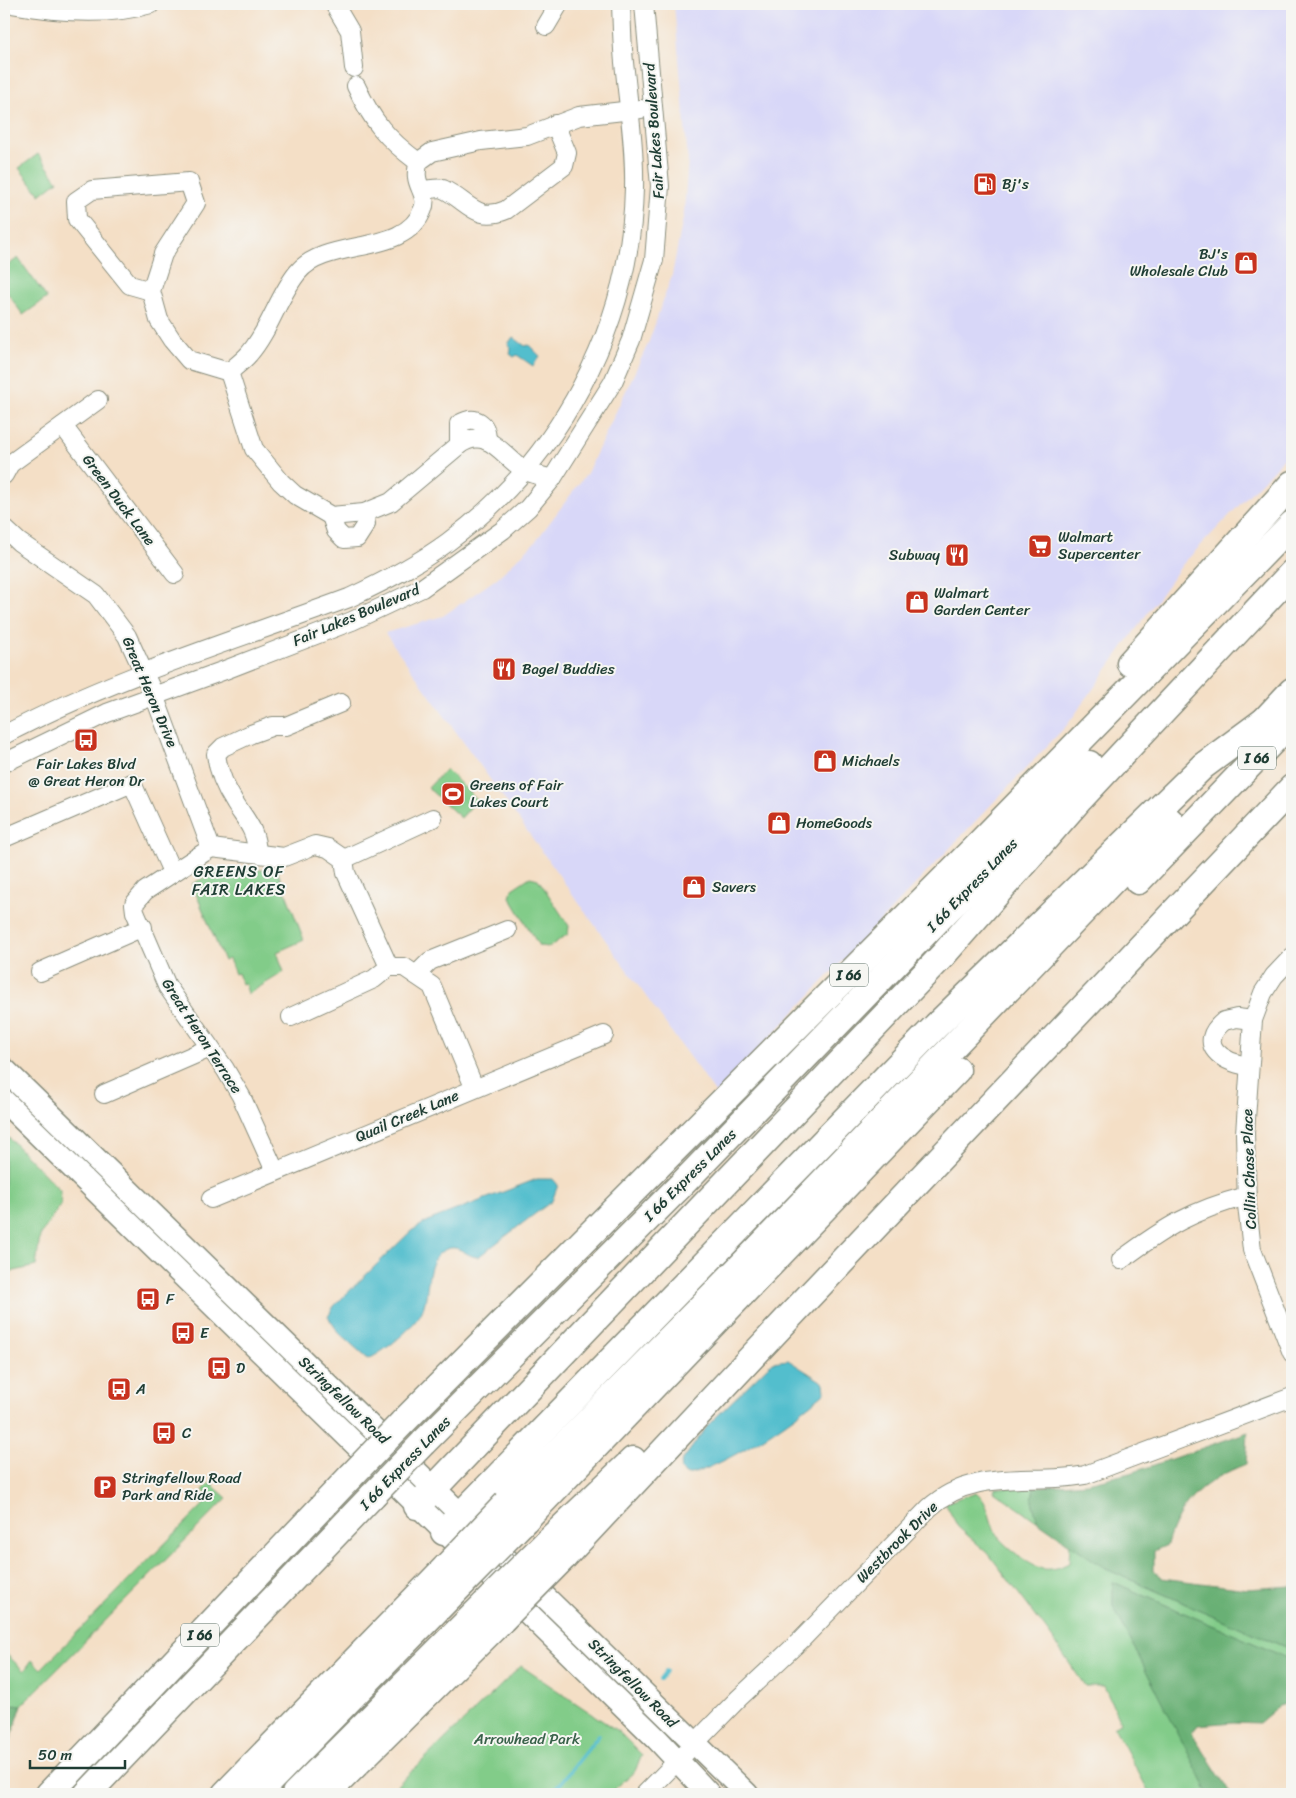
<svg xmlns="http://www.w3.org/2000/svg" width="1296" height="1798" font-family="Sriracha,sans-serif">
<rect width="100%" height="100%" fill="#f6f6f2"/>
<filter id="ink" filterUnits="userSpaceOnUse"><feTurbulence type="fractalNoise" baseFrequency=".02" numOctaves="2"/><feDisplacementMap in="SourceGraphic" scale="10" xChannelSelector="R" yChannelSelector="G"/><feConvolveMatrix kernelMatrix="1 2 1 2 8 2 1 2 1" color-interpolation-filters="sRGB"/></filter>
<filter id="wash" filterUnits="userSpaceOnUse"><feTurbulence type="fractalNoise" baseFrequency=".0096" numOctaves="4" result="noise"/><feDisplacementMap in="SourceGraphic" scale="20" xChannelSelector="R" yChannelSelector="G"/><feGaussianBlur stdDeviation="1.12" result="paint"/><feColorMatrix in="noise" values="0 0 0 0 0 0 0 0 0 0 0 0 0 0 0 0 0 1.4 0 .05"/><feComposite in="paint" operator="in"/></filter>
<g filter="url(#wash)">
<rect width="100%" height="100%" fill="#f4dfc6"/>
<!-- built -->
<path fill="#d8d7f8" d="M 674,4 L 1292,4 L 1292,450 L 1182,565 L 1068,724 L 716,1094 L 385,633 L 443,616 L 496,579 L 535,542 L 587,473 L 648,344 L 672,275 L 684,213 L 688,159 Z"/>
<!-- green -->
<g fill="#82cc89" stroke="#50845e">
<path d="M 38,154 L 58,181 L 40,195 L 19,168 Z"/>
<path d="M 18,258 L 47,298 L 23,315 L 4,288 L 4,268 Z"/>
<path d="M 446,769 L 477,800 L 461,818 L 428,788 Z"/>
<path d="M 219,870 L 277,870 L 304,940 L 277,952 L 284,972 L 248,994 L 245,983 L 242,984 L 238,973 L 235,974 L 229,959 L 224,961 L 192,884 Z"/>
<path d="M 530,877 L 538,879 L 569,926 L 568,934 L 549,947 L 539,946 L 510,897 L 512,889 Z"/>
<path d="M 4,1133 L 60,1190 L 61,1204 L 40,1236 L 36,1266 L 6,1273 L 4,1268 Z"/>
<path d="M 210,1483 L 227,1498 L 22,1705 L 4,1706 L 4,1652 L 24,1671 L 32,1660 L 41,1669 L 210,1498 L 203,1490 Z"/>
<path d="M 1034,1487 L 1032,1501 L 1038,1522 L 994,1491 L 995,1488 Z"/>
<path d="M 976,1492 C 989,1502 989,1520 996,1534 C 1002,1544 1031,1567 1043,1569 C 1052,1570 1061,1567 1069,1563 L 1070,1542 L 1106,1569 L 1292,1650 L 1292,1660 L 1113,1582 L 1113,1606 L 1211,1794 L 1150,1794 L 1114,1727 L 1120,1722 L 1104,1686 L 1085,1686 L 1050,1635 L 988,1553 L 958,1527 L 945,1503 Z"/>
<path d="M 521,1666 L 619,1732 L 642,1755 L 635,1771 L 609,1794 L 388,1794 Z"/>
</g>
<!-- forest -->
<g fill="#69b075" stroke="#447654">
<path d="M 1248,1432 L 1246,1464 C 1205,1480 1179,1502 1167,1545 L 1154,1551 L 1154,1571 L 1162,1578 L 1247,1589 L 1292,1586 L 1292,1650 L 1106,1569 L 1038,1522 L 1032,1501 L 1034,1487 L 1088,1483 L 1134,1472 Z"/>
<path d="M 1113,1582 L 1292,1660 L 1292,1702 L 1279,1706 L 1259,1723 L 1233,1722 L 1198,1725 L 1192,1733 L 1231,1794 L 1209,1794 L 1113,1606 Z"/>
<path d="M 22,1705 L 9,1745 L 4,1752 L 4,1706 Z"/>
</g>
<!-- water -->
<g fill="#52becd" stroke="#387e80">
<path d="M 513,337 L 525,346 L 529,345 L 540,356 L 533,366 L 517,355 L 514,357 L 510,354 L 511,349 L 508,344 Z"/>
<path d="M 537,1179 L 553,1179 L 558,1185 L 552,1201 L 478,1257 C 467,1257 461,1246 450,1248 C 423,1254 431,1292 422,1311 C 415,1327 383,1353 368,1359 L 339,1333 L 328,1317 L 334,1306 L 411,1231 L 430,1220 Z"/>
<path d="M 788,1360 L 824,1383 L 825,1392 C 795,1419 726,1466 687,1475 L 680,1469 L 682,1461 L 708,1425 L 772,1362 Z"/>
</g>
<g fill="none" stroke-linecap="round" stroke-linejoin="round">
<!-- stream -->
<g stroke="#52becd" stroke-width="4">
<path d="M 660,1679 L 666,1671"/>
<path d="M 552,1794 L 599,1735"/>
</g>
</g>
</g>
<g filter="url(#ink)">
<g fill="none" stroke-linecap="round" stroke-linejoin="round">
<!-- minor casing -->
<g stroke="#8a8e7d" stroke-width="20">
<g id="minor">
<path d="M 11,4 C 55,12 107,17 151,4"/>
<path d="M 334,4 L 350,31 L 354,68"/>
<path d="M 546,26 L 559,4"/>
<path d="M 418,162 L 432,152 L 481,141 L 527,136 L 579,116 L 641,109"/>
<path d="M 423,190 C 429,190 437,187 443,189 C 467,200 476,223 506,210 L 564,166 L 567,153 L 555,124"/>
<path d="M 151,291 L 130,285 L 77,219 L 76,201 L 92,190 L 189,182 L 196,203 L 163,254 L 151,291 L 159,320 L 172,340 L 189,360 L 229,372 L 254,449 L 281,482 L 295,495 L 331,516 L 364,513 L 391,502 L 459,445 C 488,424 504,459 526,471 C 534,475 544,476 552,479"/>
<path d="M 229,372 C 236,366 244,360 249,354 C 270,330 278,296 298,272 C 327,237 406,257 423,209 C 428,197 418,188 417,177 C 416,172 418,166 418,162 C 387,139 372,121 356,86"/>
<path d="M 63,426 L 175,574"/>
<path d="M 459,445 L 459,424 C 476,414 487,423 487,441"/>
<path d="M 4,475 L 10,464 L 98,400"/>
<path d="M 331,516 L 336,531 L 344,539 L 357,538 L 366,524 L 364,513"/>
<path d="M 4,528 L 19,542 L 96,595 L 127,636 L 154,695 L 211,848"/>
<path d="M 4,735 C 114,677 233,641 349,598 C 383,582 417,565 448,542 C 559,460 631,327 634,188 C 635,149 629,110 625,71 C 622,49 622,26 621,4"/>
<path d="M 4,763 L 107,713 L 225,670 L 352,621 L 422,588 L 503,530 L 528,508 L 552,479 L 613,382 L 631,340 L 654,260 L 660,186 L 644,4"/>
<path d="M 4,838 L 132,783 L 172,872"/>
<path d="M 211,848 L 284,857 L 315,845 L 328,848 L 344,859 L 346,873 L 389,967 L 404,967 L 432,986 L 474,1087"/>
<path d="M 211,848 L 145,891 L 134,904 L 135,912 L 167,986 L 225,1069 L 241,1096 L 275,1171"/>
<path d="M 257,853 C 256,829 246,821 235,803 C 226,789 218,770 216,754 L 223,747 L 251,734 L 273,726 L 286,726 L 341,703"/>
<path d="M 344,859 L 433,818"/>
<path d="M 1292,957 L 1274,976 L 1263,993 L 1253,1020 L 1245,1133 L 1247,1205 L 1252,1250 L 1292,1353"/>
<path d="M 40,972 L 143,927"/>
<path d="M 416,975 L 430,961 L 507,930"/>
<path d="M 291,1017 L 374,979 L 389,967"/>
<path d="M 1248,1066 C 1223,1062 1195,1045 1224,1021 L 1237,1018 L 1253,1020"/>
<path d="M 104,1094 L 210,1048"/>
<path d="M 211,1199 L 604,1035"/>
<path d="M 1121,1260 C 1165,1227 1193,1210 1247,1196"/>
<path d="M 645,1794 L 739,1698 L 802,1639 L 929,1508 C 974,1467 1031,1485 1085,1475 L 1292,1397"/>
</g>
</g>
<!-- major casing -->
<g stroke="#8a8e7d" stroke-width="25">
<g id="major">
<path d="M 4,1069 L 747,1794"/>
<path d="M 4,1101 L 657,1739 L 709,1794"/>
</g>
</g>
<!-- highway casing -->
<g stroke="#8a8e7d" stroke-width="29">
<g id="highway">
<path d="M 1130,663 L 1292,484"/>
<path d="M 1252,734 L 1292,691"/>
<path d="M 1138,881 L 1292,721"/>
<path d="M 402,1423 L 967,856 L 1292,524"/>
<path d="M 423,1443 L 682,1184 L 1089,764"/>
<path d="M 507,1503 L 755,1252 L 1170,821"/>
<path d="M 417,1506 L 943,955 L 1080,799 L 1292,573"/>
<path d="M 525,1520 L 957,1070"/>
<path d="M 444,1532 L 936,1026 L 1203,766 L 1264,721"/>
<path d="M 547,1542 L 633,1460"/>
<path d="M 563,1558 L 794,1312 L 1292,788"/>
<path d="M 49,1794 L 352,1475"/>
<path d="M 87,1794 L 373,1495"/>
<path d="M 225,1794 L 447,1566"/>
<path d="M 257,1794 L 464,1582"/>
<path d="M 295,1794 L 485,1604"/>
<path d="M 326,1794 L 502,1620"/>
</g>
</g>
<!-- minor -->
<use href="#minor" stroke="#fff" stroke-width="18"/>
<!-- major -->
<use href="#major" stroke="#fff" stroke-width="22"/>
<!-- highway -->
<use href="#highway" stroke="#fff" stroke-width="26"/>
<!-- highway-bridge casing -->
<g stroke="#8a8e7d" stroke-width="29" stroke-linecap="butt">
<g id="highway-bridge">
<path d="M 352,1475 L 402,1423"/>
<path d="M 373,1495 L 423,1443"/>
<path d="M 447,1566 L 507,1503"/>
<path d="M 464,1582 L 525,1520"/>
<path d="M 485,1604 L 547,1542"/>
<path d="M 502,1620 L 563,1558"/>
</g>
</g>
<!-- highway-bridge -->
<use href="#highway-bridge" stroke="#fff" stroke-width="26"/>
</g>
</g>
<!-- icons -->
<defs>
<g id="fuel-square" transform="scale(1.25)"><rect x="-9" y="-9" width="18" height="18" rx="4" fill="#c8321e" stroke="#f6f6f2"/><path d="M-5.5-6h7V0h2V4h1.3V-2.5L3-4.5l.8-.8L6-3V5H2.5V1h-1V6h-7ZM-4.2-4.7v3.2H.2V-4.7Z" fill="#fff"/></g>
<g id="shop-square" transform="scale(1.25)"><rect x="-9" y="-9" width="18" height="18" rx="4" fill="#c8321e" stroke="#f6f6f2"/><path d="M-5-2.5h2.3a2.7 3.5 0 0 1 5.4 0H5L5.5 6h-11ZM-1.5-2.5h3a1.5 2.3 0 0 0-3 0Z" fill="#fff"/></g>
<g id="supermarket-square" transform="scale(1.25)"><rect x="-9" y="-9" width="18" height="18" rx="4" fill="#c8321e" stroke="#f6f6f2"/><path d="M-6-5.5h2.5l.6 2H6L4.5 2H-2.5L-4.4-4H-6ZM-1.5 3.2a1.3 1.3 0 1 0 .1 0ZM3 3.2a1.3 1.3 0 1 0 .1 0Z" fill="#fff"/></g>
<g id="restaurant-square" transform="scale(1.25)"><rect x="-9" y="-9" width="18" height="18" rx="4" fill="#c8321e" stroke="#f6f6f2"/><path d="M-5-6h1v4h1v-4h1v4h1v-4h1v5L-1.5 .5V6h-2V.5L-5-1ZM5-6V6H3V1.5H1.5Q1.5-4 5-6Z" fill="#fff"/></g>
<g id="bus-square" transform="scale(1.25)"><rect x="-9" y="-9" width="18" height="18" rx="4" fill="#c8321e" stroke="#f6f6f2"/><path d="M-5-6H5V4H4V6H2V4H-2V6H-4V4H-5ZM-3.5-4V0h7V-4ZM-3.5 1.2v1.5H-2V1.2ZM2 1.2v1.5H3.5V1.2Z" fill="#fff"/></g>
<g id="stadium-square" transform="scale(1.25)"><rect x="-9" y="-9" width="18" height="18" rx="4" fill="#c8321e" stroke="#f6f6f2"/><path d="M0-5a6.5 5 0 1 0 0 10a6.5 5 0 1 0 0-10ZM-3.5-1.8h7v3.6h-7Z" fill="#fff"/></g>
<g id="parking-square" transform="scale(1.25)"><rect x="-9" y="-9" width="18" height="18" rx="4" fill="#c8321e" stroke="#f6f6f2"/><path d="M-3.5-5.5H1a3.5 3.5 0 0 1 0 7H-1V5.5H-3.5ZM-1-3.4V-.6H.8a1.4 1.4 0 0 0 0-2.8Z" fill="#fff"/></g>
</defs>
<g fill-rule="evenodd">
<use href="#fuel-square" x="985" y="184"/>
<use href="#shop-square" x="1246" y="263"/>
<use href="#supermarket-square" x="1040" y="546"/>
<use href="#restaurant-square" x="957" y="555"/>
<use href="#shop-square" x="917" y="602"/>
<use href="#restaurant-square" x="504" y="669"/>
<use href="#bus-square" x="86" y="740"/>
<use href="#shop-square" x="825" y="761"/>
<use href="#stadium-square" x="453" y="794"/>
<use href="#shop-square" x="779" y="823"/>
<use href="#shop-square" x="694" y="887"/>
<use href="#bus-square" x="148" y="1299"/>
<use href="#bus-square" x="183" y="1333"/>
<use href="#bus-square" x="219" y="1368"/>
<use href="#bus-square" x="119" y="1389"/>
<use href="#bus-square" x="164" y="1433"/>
<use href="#parking-square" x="105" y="1487"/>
</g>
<g text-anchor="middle" stroke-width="4" stroke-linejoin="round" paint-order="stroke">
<!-- shield labels -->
<g fill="#f6f6f2" stroke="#60746d" stroke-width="1">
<rect x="1238" y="746.5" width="38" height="23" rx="4"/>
<rect x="830" y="963.5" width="38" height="23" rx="4"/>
<rect x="181" y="1623.5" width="38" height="23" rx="4"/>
</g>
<g font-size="14" font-weight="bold" fill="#1f3d34">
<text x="1257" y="763">I 66</text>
<text x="849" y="980">I 66</text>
<text x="200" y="1640">I 66</text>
</g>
<!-- street labels -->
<g font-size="15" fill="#1f3d34" stroke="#f6f6f2">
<text transform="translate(654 131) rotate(-94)" y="5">Fair Lakes Boulevard</text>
<text transform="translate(119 500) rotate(53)" y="5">Green Duck Lane</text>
<text transform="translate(356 615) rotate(-23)" y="5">Fair Lakes Boulevard</text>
<text transform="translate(150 692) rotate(67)" y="5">Great Heron Drive</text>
<text transform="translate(972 885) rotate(-46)" y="5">I 66 Express Lanes</text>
<text transform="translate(202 1036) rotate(57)" y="5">Great Heron Terrace</text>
<text transform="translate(407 1116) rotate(-23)" y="5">Quail Creek Lane</text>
<text transform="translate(1249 1169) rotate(-92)" y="5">Collin Chase Place</text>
<text transform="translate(690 1175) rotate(-45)" y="5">I 66 Express Lanes</text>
<text transform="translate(344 1400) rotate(44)" y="5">Stringfellow Road</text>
<text transform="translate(405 1463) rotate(-46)" y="5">I 66 Express Lanes</text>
<text transform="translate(897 1542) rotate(-45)" y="5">Westbrook Drive</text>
<text transform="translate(633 1683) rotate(45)" y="5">Stringfellow Road</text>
</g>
<!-- poi labels -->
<g font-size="15" fill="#1f3d34" stroke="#f6f6f2" text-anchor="start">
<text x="1002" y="189">Bj's</text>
<text x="1228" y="259" text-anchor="end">BJ's<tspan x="1228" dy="17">Wholesale Club</tspan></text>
<text x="1058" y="542">Walmart<tspan x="1058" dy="17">Supercenter</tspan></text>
<text x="940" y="560" text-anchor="end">Subway</text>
<text x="934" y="598">Walmart<tspan x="934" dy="17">Garden Center</tspan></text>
<text x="522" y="674">Bagel Buddies</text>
<text x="842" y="766">Michaels</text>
<text x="86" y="769" text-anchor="middle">Fair Lakes Blvd<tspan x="86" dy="17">@ Great Heron Dr</tspan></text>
<text x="470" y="790">Greens of Fair<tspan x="470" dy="17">Lakes Court</tspan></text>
<text x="796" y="828">HomeGoods</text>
<text x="712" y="892">Savers</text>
<text x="166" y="1304">F</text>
<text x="200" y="1338">E</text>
<text x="236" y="1373">D</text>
<text x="136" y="1394">A</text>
<text x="182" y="1438">C</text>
<text x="122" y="1483">Stringfellow Road<tspan x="122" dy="17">Park and Ride</tspan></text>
</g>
<!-- park labels -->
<g font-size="15" fill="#386149" stroke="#f6f6f2">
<text x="527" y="1744">Arrowhead Park</text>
</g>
<!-- neighbourhood labels -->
<g font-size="16" letter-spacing="1" fill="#1f3d34" stroke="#f6f6f2">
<text x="239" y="877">GREENS OF<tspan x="239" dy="18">FAIR LAKES</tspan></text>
</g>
</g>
<!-- margin -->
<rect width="1296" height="1798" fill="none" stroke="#f6f6f2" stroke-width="20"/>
<!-- scale -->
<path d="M30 1760v8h95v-8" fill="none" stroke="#1f3d34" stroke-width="2.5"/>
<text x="38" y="1760" font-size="15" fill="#1f3d34" stroke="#f6f6f2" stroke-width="4" paint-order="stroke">50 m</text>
</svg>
